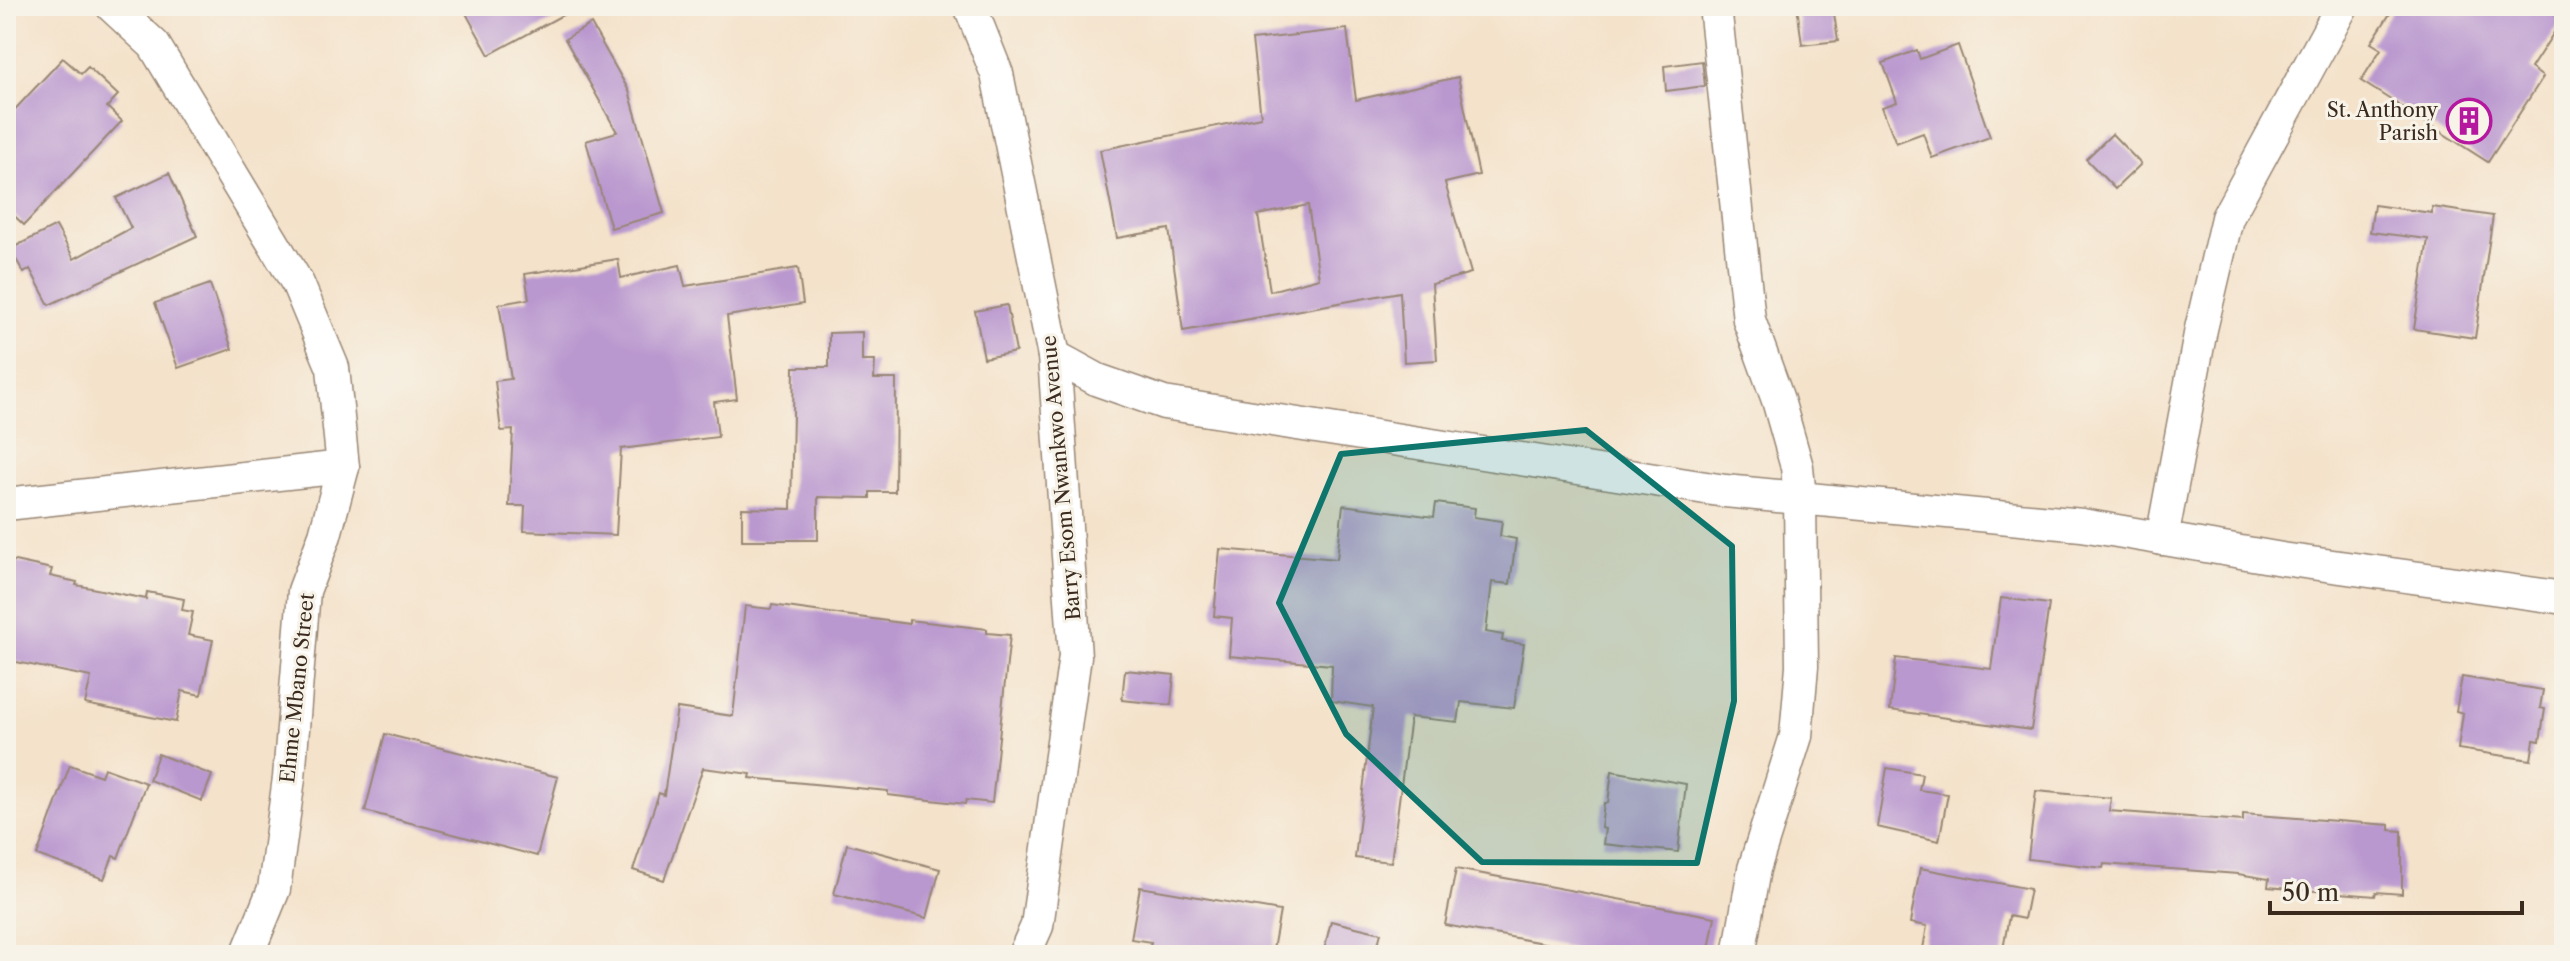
<svg xmlns="http://www.w3.org/2000/svg" width="2570" height="961" font-family="'Libre Caslon Text',serif">
<rect width="100%" height="100%" fill="#f7f3e8"/>
<filter id="ink" filterUnits="userSpaceOnUse"><feTurbulence type="fractalNoise" baseFrequency=".0125" numOctaves="2"/><feDisplacementMap in="SourceGraphic" scale="16" xChannelSelector="R" yChannelSelector="G"/><feConvolveMatrix kernelMatrix="1 2 1 2 8 2 1 2 1" color-interpolation-filters="sRGB"/></filter>
<filter id="wash" filterUnits="userSpaceOnUse"><feTurbulence type="fractalNoise" baseFrequency=".006" numOctaves="4" result="noise"/><feDisplacementMap in="SourceGraphic" scale="32" xChannelSelector="R" yChannelSelector="G"/><feGaussianBlur stdDeviation="1.8" result="paint"/><feColorMatrix in="noise" values="0 0 0 0 0 0 0 0 0 0 0 0 0 0 0 0 0 1.4 0 .05"/><feComposite in="paint" operator="in"/></filter>
<g filter="url(#wash)">
<rect width="100%" height="100%" fill="#f4e2ca"/>
<g id="blocks">
<!-- building -->
<g fill="#b997cf" fill-rule="evenodd">
<path d="M 462,6 L 579,6 L 489,55 Z"/>
<path d="M 1797,6 L 1833,6 L 1838,41 L 1802,45 Z"/>
<path d="M 2395,6 L 2541,6 L 2562,20 L 2531,68 L 2543,77 L 2488,162 L 2361,81 L 2381,49 L 2371,43 Z"/>
<path d="M 591,24 L 629,91 L 664,213 L 611,228 L 586,141 L 617,132 L 565,39 Z"/>
<path d="M 1347,29 L 1356,100 L 1458,77 L 1479,175 L 1445,183 L 1471,273 L 1432,284 L 1437,360 L 1404,362 L 1400,292 L 1183,331 L 1169,229 L 1117,238 L 1100,150 L 1261,117 L 1252,40 ZM 1308,205 L 1319,278 L 1270,291 L 1258,215 Z"/>
<path d="M 1958,45 L 1990,137 L 1932,158 L 1923,133 L 1896,143 L 1882,107 L 1897,102 L 1883,63 L 1917,50 L 1920,59 Z"/>
<path d="M 63,58 L 81,74 L 88,67 L 118,95 L 107,107 L 122,121 L 24,225 L 6,208 L 6,119 Z"/>
<path d="M 1702,61 L 1705,86 L 1666,91 L 1664,66 Z"/>
<path d="M 2112,134 L 2141,164 L 2115,189 L 2086,159 Z"/>
<path d="M 169,173 L 197,236 L 49,305 L 30,269 L 24,273 L 10,249 L 56,226 L 74,259 L 131,228 L 116,198 Z"/>
<path d="M 2374,205 L 2432,213 L 2432,207 L 2493,216 L 2475,338 L 2414,329 L 2428,239 L 2370,232 Z"/>
<path d="M 618,259 L 621,278 L 680,265 L 685,286 L 798,268 L 803,304 L 727,316 L 737,399 L 714,402 L 718,437 L 621,449 L 616,535 L 524,531 L 525,506 L 509,506 L 513,430 L 501,431 L 495,381 L 511,379 L 499,304 L 529,299 L 525,274 Z"/>
<path d="M 210,284 L 232,349 L 178,368 L 155,303 Z"/>
<path d="M 1007,305 L 1016,352 L 984,358 L 975,311 Z"/>
<path d="M 862,332 L 862,361 L 875,361 L 874,379 L 896,379 L 895,492 L 870,492 L 870,498 L 818,497 L 818,540 L 742,540 L 742,508 L 791,509 L 794,367 L 829,367 L 829,333 Z"/>
<path d="M 1436,503 L 1475,508 L 1474,517 L 1502,521 L 1500,536 L 1516,539 L 1510,584 L 1492,582 L 1486,632 L 1503,635 L 1502,641 L 1524,644 L 1514,708 L 1461,702 L 1458,722 L 1410,717 L 1391,862 L 1355,858 L 1373,707 L 1331,701 L 1332,665 L 1229,656 L 1232,618 L 1214,616 L 1220,549 L 1337,559 L 1343,505 L 1434,517 Z"/>
<path d="M 10,560 L 52,569 L 50,576 L 77,582 L 76,585 L 146,599 L 147,592 L 184,599 L 182,610 L 193,612 L 188,635 L 213,640 L 201,695 L 182,691 L 176,722 L 85,704 L 91,677 L 6,660 L 6,580 Z"/>
<path d="M 2001,598 L 2049,604 L 2031,730 L 1890,710 L 1896,658 L 1991,669 Z"/>
<path d="M 772,605 L 909,624 L 909,620 L 987,629 L 987,633 L 1010,635 L 992,803 L 966,800 L 965,804 L 888,795 L 888,791 L 750,778 L 751,774 L 703,768 L 664,880 L 633,870 L 659,793 L 664,795 L 677,708 L 733,716 L 745,606 L 771,609 Z"/>
<path d="M 1125,670 L 1174,675 L 1171,705 L 1122,700 Z"/>
<path d="M 2462,677 L 2543,690 L 2540,708 L 2545,709 L 2540,741 L 2534,740 L 2531,760 L 2458,749 L 2463,713 L 2456,711 Z"/>
<path d="M 385,734 L 558,777 L 537,856 L 365,811 Z"/>
<path d="M 158,754 L 212,775 L 202,801 L 149,780 Z"/>
<path d="M 70,765 L 101,776 L 104,768 L 146,783 L 118,858 L 113,856 L 104,879 L 37,855 Z"/>
<path d="M 1887,768 L 1922,774 L 1919,790 L 1948,794 L 1939,841 L 1877,827 Z"/>
<path d="M 1612,771 L 1686,784 L 1678,852 L 1603,844 L 1605,829 L 1601,828 L 1604,803 L 1608,803 Z"/>
<path d="M 2036,791 L 2111,798 L 2109,811 L 2243,821 L 2243,814 L 2390,825 L 2390,830 L 2402,831 L 2402,894 L 2376,892 L 2375,896 L 2268,887 L 2269,879 L 2238,874 L 2104,864 L 2103,868 L 2028,859 Z"/>
<path d="M 847,844 L 940,869 L 927,918 L 834,894 Z"/>
<path d="M 1920,868 L 2030,889 L 2024,919 L 2009,916 L 2002,955 L 1952,955 L 1923,949 L 1927,926 L 1910,923 Z"/>
<path d="M 1456,869 L 1715,917 L 1708,955 L 1608,955 L 1445,925 Z"/>
<path d="M 1140,887 L 1280,911 L 1272,955 L 1213,955 L 1176,949 L 1174,954 L 1149,950 L 1151,942 L 1131,939 Z"/>
<path d="M 1331,921 L 1381,933 L 1375,955 L 1323,955 Z"/>
</g>
</g>
</g>
<g filter="url(#ink)">
<use href="#blocks" fill-opacity="0" stroke="#988674" stroke-width="2"/>
<g fill="none" stroke-linecap="round" stroke-linejoin="round">
<!-- street casing -->
<g stroke="#988674" stroke-width="35">
<g id="street">
<path d="M 112,6 L 154,45 L 298,284 L 333,368 L 343,467 L 325,535 L 304,591 L 289,778 L 274,889 L 247,955"/>
<path d="M 970,6 L 997,74 L 1054,356 L 1075,656 L 1037,926 L 1024,955"/>
<path d="M 1715,6 L 1749,320 L 1778,400 L 1797,467 L 1800,498 L 1802,666 L 1796,736 L 1754,869 L 1739,955"/>
<path d="M 1054,356 L 1098,380 L 1164,403 L 1725,491 L 2082,525 L 2282,559 L 2564,598"/>
<path d="M 6,504 L 343,467"/>
<path d="M 2162,539 L 2201,329 L 2227,218 L 2342,6"/>
</g>
</g>
<!-- street -->
<use href="#street" stroke="#fff" stroke-width="32"/>
</g>
</g>
<!-- marked area -->
<path fill="#0f766e" fill-opacity="0.2" stroke="#0f766e" stroke-width="6" stroke-linejoin="round" d="M 1586,430 L 1732,546 L 1734,701 L 1697,863 L 1482,862 L 1346,734 L 1279,603 L 1341,454 Z"/>
<!-- icons -->
<defs>
<g id="building-ring" transform="scale(2.3)"><circle r="9.5" fill="#f7f3e8" stroke="#b5179e" stroke-width="1.5"/><path d="M-4-6H4V6H1V3H-1V6H-4ZM-2.5-4.3h1.7v1.8h-1.7ZM.8-4.3h1.7v1.8H.8ZM-2.5-1h1.7V.8h-1.7ZM.8-1h1.7V.8H.8Z" fill="#b5179e"/></g>
</defs>
<g fill-rule="evenodd">
<use href="#building-ring" x="2469" y="121"/>
</g>
<g text-anchor="middle" stroke-width="6" stroke-linejoin="round" paint-order="stroke">
<!-- poi labels -->
<g font-size="20" fill="#3b2a1e" stroke="#f7f3e8" text-anchor="end">
<text x="2438" y="117">St. Anthony<tspan x="2438" dy="23">Parish</tspan></text>
</g>
<!-- street labels -->
<g font-size="20" fill="#3b2a1e" stroke="#f7f3e8">
<text transform="translate(1061 478) rotate(-95)" y="7">Barry Esom Nwankwo Avenue</text>
<text transform="translate(297 688) rotate(-84)" y="7">Ehme Mbano Street</text>
</g>
</g>
<!-- margin -->
<rect width="2570" height="961" fill="none" stroke="#f7f3e8" stroke-width="32"/>
<!-- scale -->
<path d="M2270 901v12h252v-12" fill="none" stroke="#3b2a1e" stroke-width="4"/>
<text x="2282" y="901" font-size="24" fill="#3b2a1e" stroke="#f7f3e8" stroke-width="6" paint-order="stroke">50 m</text>
</svg>
